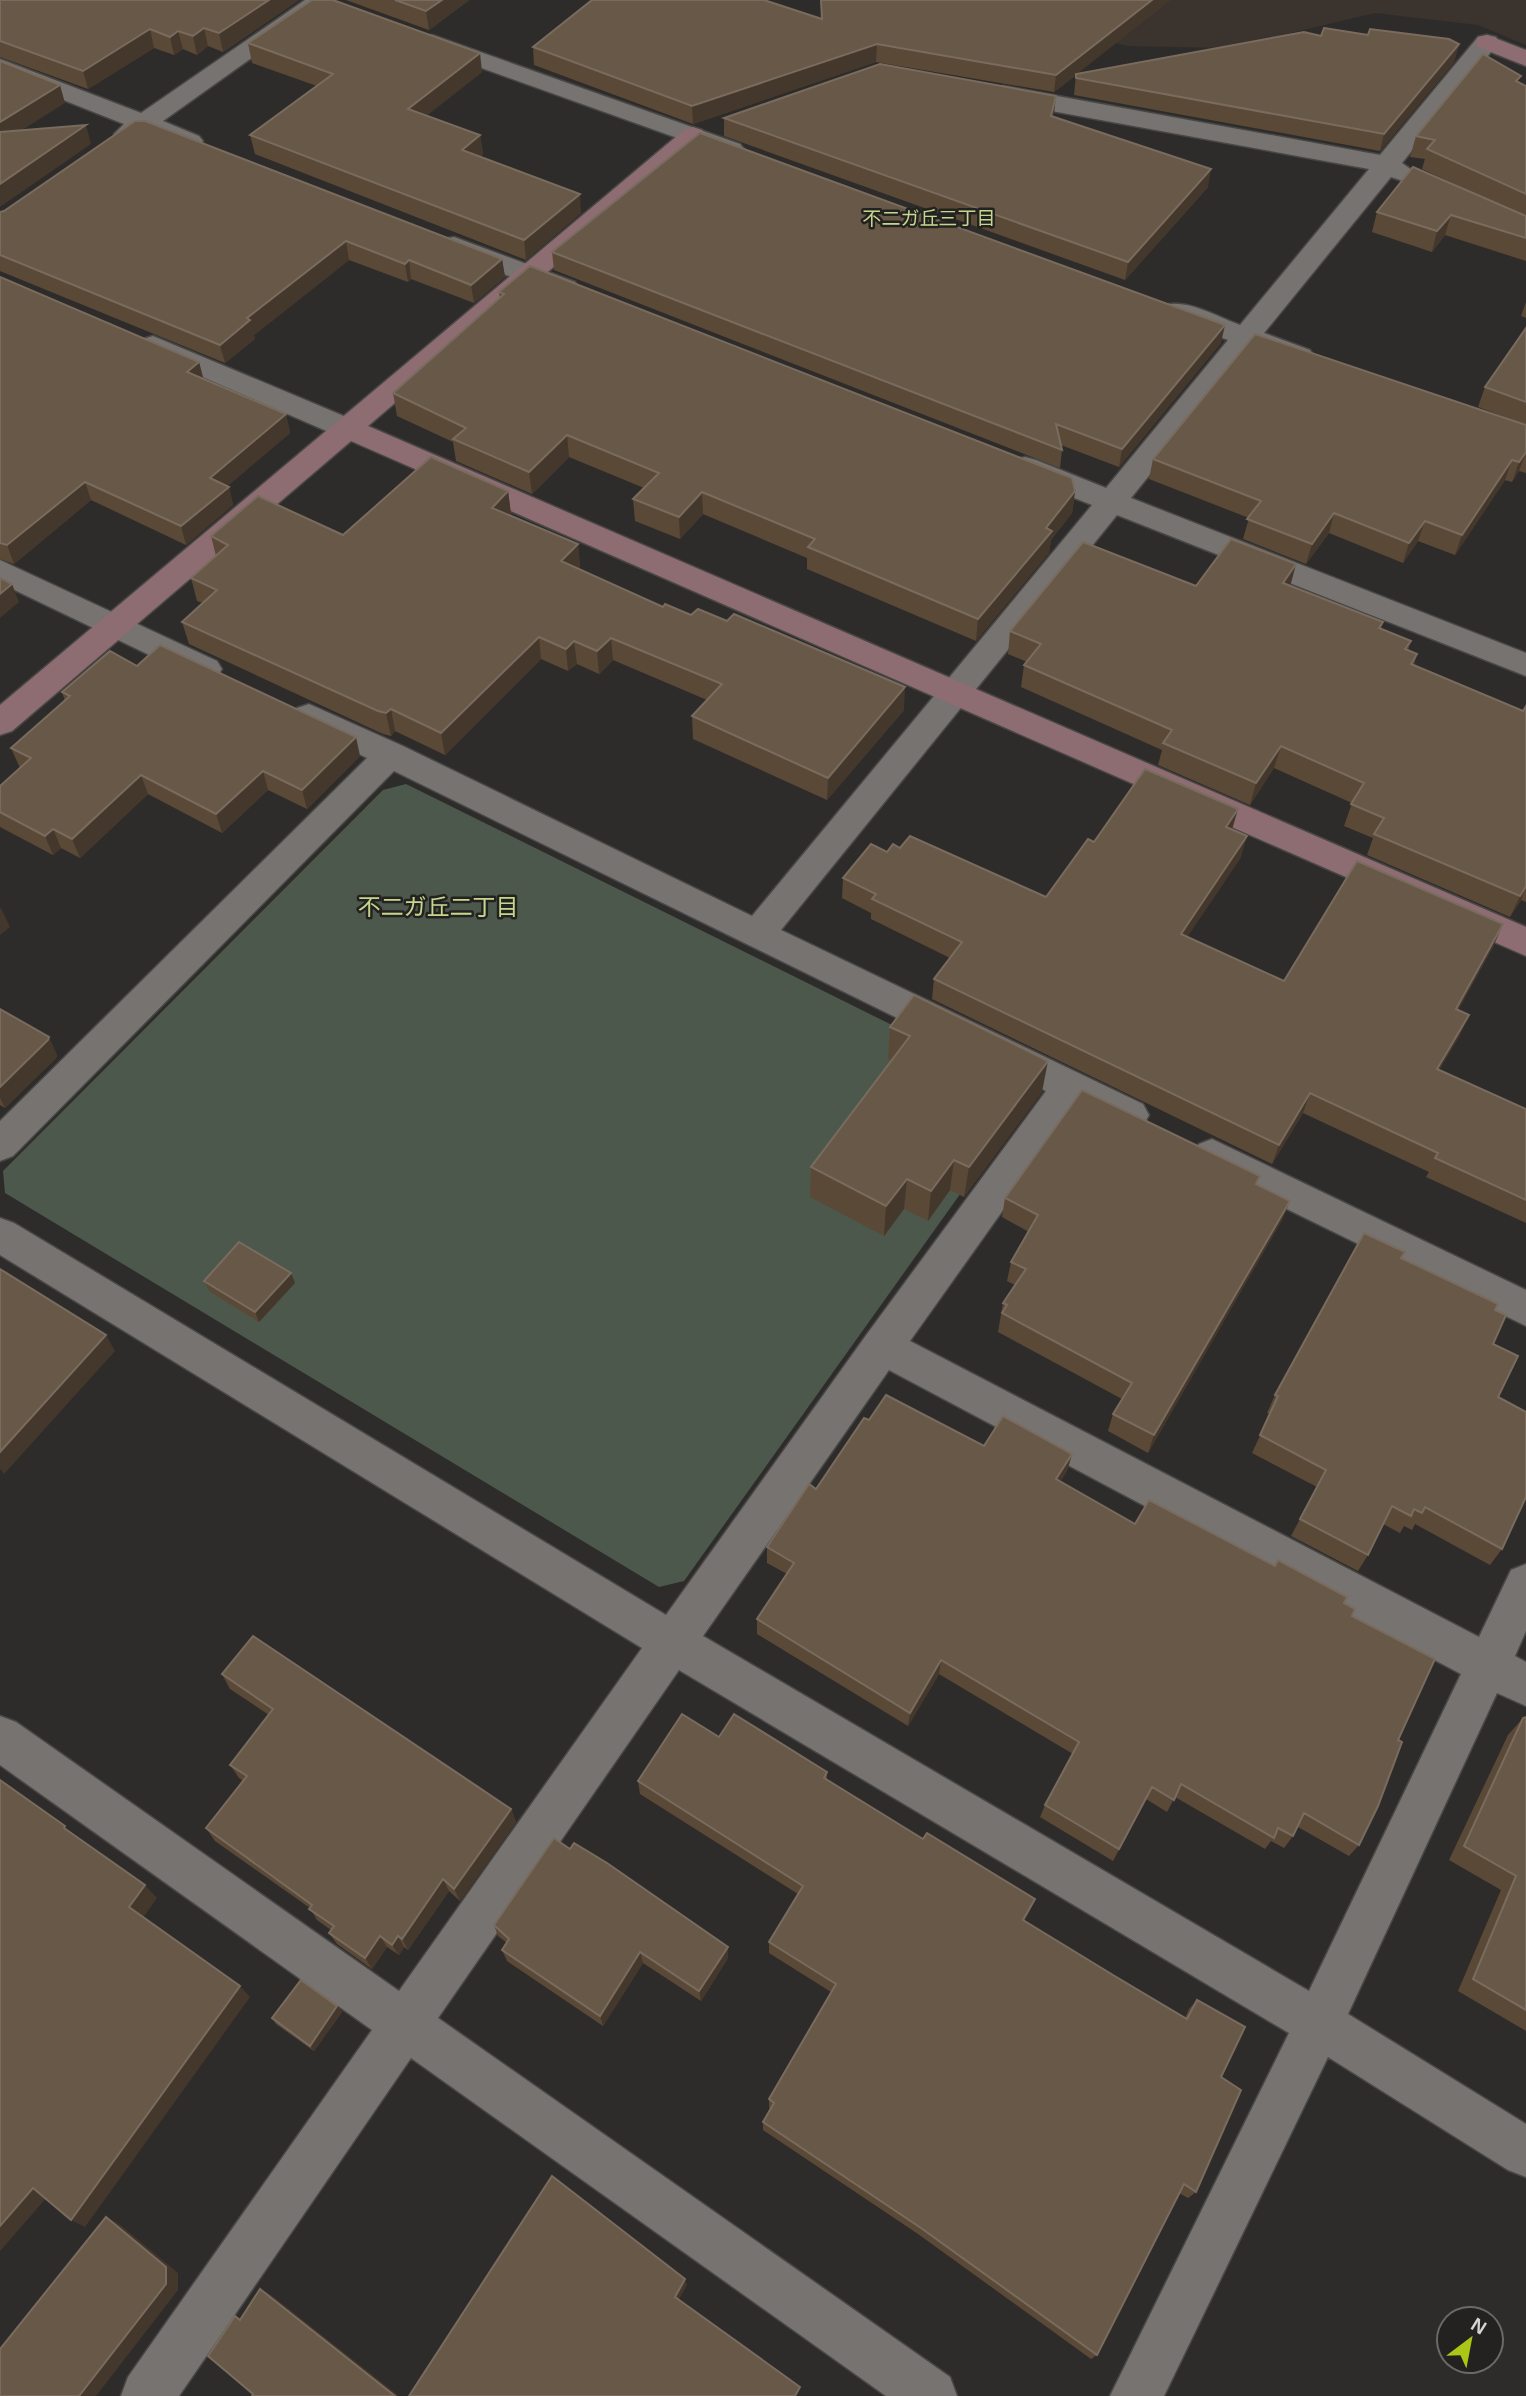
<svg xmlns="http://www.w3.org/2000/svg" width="1526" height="2396" font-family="Helvetica,'Noto Sans JP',sans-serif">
<rect width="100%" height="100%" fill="#2e2c2a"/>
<!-- built -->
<path fill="#3b342e" d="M 933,0 L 1526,0 L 1526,45 L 1478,25 L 1375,13 L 1227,48 L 1128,46 Z"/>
<!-- green -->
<path fill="#4c584b" d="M 406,784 L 1015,1086 L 1023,1106 L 684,1581 L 659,1587 L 5,1193 L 3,1171 L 383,790 Z"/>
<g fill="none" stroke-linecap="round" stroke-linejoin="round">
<!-- street casing -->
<g stroke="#484745" stroke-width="3">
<g id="street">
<path d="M 305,0 L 333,0 L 163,121 L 199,136 L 203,141 L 199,146 L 181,146 L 146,133 L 127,142 L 118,139 L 114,134 L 124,124 L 0,75 L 0,59 L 141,113 Z"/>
<path d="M 432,35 L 740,144 L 744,149 L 740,154 L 722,154 L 423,47 L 420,42 L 423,37 Z"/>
<path d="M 1487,35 L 1496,37 L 1499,42 L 1402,163 L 1416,173 L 1412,179 L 1403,181 L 1391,177 L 1264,333 L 1310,350 L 1314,356 L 1310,362 L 1300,365 L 1252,348 L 1131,498 L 1526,653 L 1526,676 L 1117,515 L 781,930 L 1143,1104 L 1149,1115 L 1143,1126 L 1130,1130 L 1077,1106 L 910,1341 L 1479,1637 L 1511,1570 L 1526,1564 L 1526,1631 L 1515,1656 L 1526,1662 L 1526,1706 L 1497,1693 L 1348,2014 L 1526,2124 L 1526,2177 L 1508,2170 L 1328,2057 L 1164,2396 L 1110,2396 L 1289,2033 L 679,1670 L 438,2018 L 950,2377 L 957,2396 L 886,2396 L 411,2058 L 179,2396 L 121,2396 L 128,2377 L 372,2030 L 0,1765 L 0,1716 L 16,1722 L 399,1991 L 642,1648 L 0,1255 L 0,1218 L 14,1223 L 666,1615 L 867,1334 L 1046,1091 L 394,771 L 13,1156 L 0,1161 L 0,1121 L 367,758 L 297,724 L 293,716 L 297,708 L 309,704 L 403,746 L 752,916 L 1092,505 L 1014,474 L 1010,467 L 1014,460 L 1025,457 L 1036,460 L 1106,488 L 1228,340 L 1165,317 L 1161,311 L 1165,305 C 1188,299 1218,317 1240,325 L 1369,169 L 1003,102 L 994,99 L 990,94 L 994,89 L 1003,86 L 1380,155 L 1478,37 ZM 889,1370 L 1461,1674 L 1309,1991 L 703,1636 Z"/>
<path d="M 454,237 L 575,282 L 579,288 L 575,294 L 555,294 L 444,251 L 440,245 L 444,239 Z"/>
<path d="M 153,336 L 358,422 L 363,429 L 358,436 L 348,438 L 338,436 L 143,351 L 139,345 L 143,339 Z"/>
<path d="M 0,560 L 217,661 L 222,669 L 217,677 L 206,680 L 195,677 L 0,583 Z"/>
<path d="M 1212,1139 L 1526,1290 L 1526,1326 L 1199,1166 L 1193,1155 L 1199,1144 Z"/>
</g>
</g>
<!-- secondary casing -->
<g stroke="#484745" stroke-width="3">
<g id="secondary">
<path d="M 1487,35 L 1526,50 L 1526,66 L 1478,47 L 1475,42 L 1478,37 Z"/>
<path d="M 693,127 L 702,130 L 706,135 L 702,140 L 368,426 L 1526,927 L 1526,956 L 351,441 L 12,731 L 0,735 L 0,705 L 684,130 Z"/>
</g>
</g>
<!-- street -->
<use href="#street" fill="#767371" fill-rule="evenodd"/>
<!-- secondary -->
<use href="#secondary" fill="#8d6d72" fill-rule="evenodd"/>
</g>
<!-- wall -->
<g fill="#5b4938">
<path d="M 0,0 L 299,0 L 223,52 L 208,46 L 197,55 L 183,49 L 174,55 L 154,48 L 88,89 L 0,57 Z"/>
<path d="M 346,0 L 469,0 L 429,30 Z"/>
<path d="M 821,0 L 1077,74 L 1321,36 L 1368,35 L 1459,44 L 1454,62 L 1380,151 L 1074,95 L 1076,75 L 1054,92 L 876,62 L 693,124 L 534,65 L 533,47 L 821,19 Z"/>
<path d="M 248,43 L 482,72 L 427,115 L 480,135 L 483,154 L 480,157 L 581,213 L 526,260 L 255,154 L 250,135 L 317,86 L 252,63 Z"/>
<path d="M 1519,83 L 1526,86 L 1526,261 L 1445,235 L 1432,252 L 1372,232 L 1377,212 L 1478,195 L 1422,169 L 1425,159 L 1410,157 L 1416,136 Z"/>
<path d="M 1053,116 L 1208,187 L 1125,280 L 724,136 L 724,118 Z"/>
<path d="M 135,121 L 502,259 L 505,277 L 474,303 L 411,279 L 408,282 L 349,260 L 254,335 L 255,339 L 225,363 L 0,271 L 0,212 L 4,211 Z"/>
<path d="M 552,252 L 1221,343 L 1119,467 L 1061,445 L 1062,450 L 1060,468 L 554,270 Z"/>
<path d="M 0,277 L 199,362 L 203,379 L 286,414 L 290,433 L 227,486 L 229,487 L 233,505 L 186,545 L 91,500 L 14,564 L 0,559 Z"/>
<path d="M 499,292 L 1075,491 L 1072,513 L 1051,540 L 1049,553 L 976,641 L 807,569 L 807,558 L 703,514 L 680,539 L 635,521 L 633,499 L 644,488 L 569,457 L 532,494 L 456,461 L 453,442 L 397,416 L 393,393 L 500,298 Z"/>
<path d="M 1526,302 L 1526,318 L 1521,316 Z"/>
<path d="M 1526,328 L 1526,425 L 1478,407 L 1485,387 Z"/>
<path d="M 1526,425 L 1526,473 L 1519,471 L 1512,482 L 1505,480 L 1455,555 L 1418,541 L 1403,563 L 1329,533 L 1306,564 L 1243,539 L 1249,518 L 1149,479 L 1153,459 Z"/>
<path d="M 508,491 L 511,514 L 510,515 L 578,544 L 580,567 L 578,569 L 663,607 L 904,710 L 827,800 L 693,739 L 692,716 L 707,700 L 613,660 L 599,674 L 577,664 L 568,671 L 541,659 L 445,755 L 395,731 L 391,736 L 383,734 L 189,644 L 182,622 L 203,603 L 197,601 L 191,578 L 216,556 L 211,536 L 343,535 Z"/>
<path d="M 1196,586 L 1290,586 L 1383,622 L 1381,629 L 1411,641 L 1408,650 L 1417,654 L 1414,665 L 1523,711 L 1526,706 L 1526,902 L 1521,900 L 1510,917 L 1367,855 L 1373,838 L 1344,826 L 1352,803 L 1274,768 L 1250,805 L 1158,765 L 1162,750 L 1021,687 L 1024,665 L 1027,662 L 1008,654 L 1010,631 Z"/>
<path d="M 137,666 L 360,756 L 307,809 L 268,790 L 222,833 L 148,794 L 80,858 L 61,848 L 53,855 L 0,827 L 0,786 L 20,768 L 11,748 L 65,701 L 62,692 Z"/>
<path d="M 1232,830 L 1241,857 L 1187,937 L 1284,981 L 1494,945 L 1458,1010 L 1460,1035 L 1439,1070 L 1526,1109 L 1526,1223 L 1426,1177 L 1429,1172 L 1303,1113 L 1272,1164 L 932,999 L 934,979 L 950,958 L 871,919 L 871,913 L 842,898 L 843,878 L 887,852 L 900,848 L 1046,897 L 1094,842 Z"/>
<path d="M 0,1009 L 57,1055 L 56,1058 L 5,1108 L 0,1105 Z"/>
<path d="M 890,1027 L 1042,1092 L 964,1197 L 950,1190 L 928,1221 L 904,1209 L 884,1236 L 810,1197 L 811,1167 L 892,1061 L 888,1059 Z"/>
<path d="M 1257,1185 L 1290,1201 L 1282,1220 L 1148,1453 L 1108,1431 L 1113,1414 L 1122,1399 L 998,1332 L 1003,1303 L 1015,1285 L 1007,1281 L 1011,1262 L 1029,1232 L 1002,1217 L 1005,1198 Z"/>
<path d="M 1402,1259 L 1495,1310 L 1493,1344 L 1498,1397 L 1502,1549 L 1490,1565 L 1415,1524 L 1412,1530 L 1404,1526 L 1400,1533 L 1383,1524 L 1368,1555 L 1358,1571 L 1291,1536 L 1317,1487 L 1252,1453 L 1270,1414 L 1267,1413 L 1275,1395 Z"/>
<path d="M 291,1273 L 295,1283 L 259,1322 L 209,1291 L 204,1281 Z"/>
<path d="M 869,1420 L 984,1446 L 1072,1454 L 1067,1471 L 1060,1482 L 1135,1524 L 1344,1603 L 1352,1616 L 1398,1740 L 1359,1845 L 1349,1856 L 1298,1827 L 1293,1836 L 1284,1848 L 1271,1841 L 1265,1849 L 1175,1797 L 1167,1812 L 1146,1799 L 1113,1861 L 1040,1817 L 1045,1805 L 1073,1754 L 939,1674 L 908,1726 L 757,1634 L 757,1619 L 787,1574 L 767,1563 L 767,1547 L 816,1489 Z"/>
<path d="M 222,1674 L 511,1809 L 516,1822 L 460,1901 L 449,1891 L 408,1950 L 404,1947 L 399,1955 L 387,1947 L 372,1969 L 337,1944 L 329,1933 L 331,1930 L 317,1920 L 310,1908 L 215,1841 L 206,1828 L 243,1781 L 239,1778 L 230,1765 L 269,1715 L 230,1689 Z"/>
<path d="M 1526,1717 L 1526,2031 L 1458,1991 L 1501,1890 L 1449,1860 L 1508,1735 L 1523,1718 Z"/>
<path d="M 827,1772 L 827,1780 L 923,1839 L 1035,1899 L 1024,1921 L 1113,1975 L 1185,2018 L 1189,2009 L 1197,2000 L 1221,2077 L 1196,2192 L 1188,2198 L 1179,2193 L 1097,2355 L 1091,2359 L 918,2234 L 763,2130 L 763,2122 L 770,2109 L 769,2107 L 769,2099 L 831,1992 L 769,1953 L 769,1942 L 798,1894 L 640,1794 L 638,1781 Z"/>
<path d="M 570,1849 L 728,1958 L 701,2001 L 643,1963 L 603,2026 L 507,1961 L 502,1950 L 507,1943 L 498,1936 L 494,1925 Z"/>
<path d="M 337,2006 L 342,2012 L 314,2051 L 276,2024 L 272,2018 Z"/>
</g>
<!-- shaded-wall -->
<g fill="#44372b">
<path d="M 269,0 L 299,0 L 223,52 L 219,33 Z"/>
<path d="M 442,0 L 469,0 L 429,30 L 426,11 Z"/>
<path d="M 1152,0 L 1171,0 L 1054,92 L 1056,75 Z"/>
<path d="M 204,28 L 208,46 L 197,55 L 193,36 Z"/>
<path d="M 150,29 L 154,48 L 88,89 L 83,71 Z"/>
<path d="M 178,31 L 183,49 L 174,55 L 170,37 Z"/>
<path d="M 877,44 L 876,62 L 693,124 L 692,106 Z"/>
<path d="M 1459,44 L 1454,62 L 1380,151 L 1384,134 Z"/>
<path d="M 480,53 L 482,72 L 411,128 L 408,109 Z"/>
<path d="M 60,85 L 65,103 L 0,144 L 0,122 Z"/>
<path d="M 1056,96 L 1054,114 L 1049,134 L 1051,116 Z"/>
<path d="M 86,125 L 91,144 L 0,207 L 0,184 Z"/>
<path d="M 480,135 L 483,154 L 464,169 L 462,150 Z"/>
<path d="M 1211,169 L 1208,187 L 1125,280 L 1128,262 Z"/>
<path d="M 580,194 L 581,213 L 526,260 L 524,240 Z"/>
<path d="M 1451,215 L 1445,235 L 1432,252 L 1437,231 Z"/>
<path d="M 346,241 L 349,260 L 254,335 L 255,339 L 225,363 L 220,345 L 247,318 Z"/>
<path d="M 502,259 L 505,277 L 474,303 L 471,285 Z"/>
<path d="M 409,260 L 411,279 L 408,282 L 405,264 Z"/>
<path d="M 1225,325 L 1221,343 L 1119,467 L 1122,449 Z"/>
<path d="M 199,362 L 204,381 L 187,372 Z"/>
<path d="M 286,414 L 290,433 L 215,497 L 210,478 Z"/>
<path d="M 567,435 L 569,457 L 532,494 L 529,472 Z"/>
<path d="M 1526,452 L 1519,471 L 1512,482 L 1519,462 Z"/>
<path d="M 1512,460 L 1505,480 L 1455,555 L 1462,535 Z"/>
<path d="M 85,482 L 91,500 L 14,564 L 7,545 Z"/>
<path d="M 229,487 L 233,505 L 186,545 L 181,526 Z"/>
<path d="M 508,491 L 511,514 L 495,531 L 492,508 Z"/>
<path d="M 1075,491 L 1072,513 L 1051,540 L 1049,553 L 976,641 L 978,619 Z"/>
<path d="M 702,492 L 703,514 L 680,539 L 679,517 Z"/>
<path d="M 1334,513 L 1329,533 L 1306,564 L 1312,544 Z"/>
<path d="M 1425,521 L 1418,541 L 1403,563 L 1409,543 Z"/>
<path d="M 578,544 L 580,567 L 563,584 L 561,561 Z"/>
<path d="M 1296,564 L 1290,587 L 1283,583 Z"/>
<path d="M 12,584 L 19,602 L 0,618 L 0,594 Z"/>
<path d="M 539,637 L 541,659 L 445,755 L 441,733 Z"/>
<path d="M 611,638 L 613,660 L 599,674 L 597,651 Z"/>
<path d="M 574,641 L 577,664 L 568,671 L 566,649 Z"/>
<path d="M 905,687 L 904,710 L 827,800 L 828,778 Z"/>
<path d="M 391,709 L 395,731 L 391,736 L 386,713 Z"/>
<path d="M 356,737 L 360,756 L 307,809 L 302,790 Z"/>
<path d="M 1281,746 L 1274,768 L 1250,805 L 1256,783 Z"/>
<path d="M 263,771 L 268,790 L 222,833 L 216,814 Z"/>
<path d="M 141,775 L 148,794 L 80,858 L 72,839 Z"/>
<path d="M 1238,809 L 1232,830 L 1226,827 Z"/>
<path d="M 53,829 L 61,848 L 53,855 L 45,836 Z"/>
<path d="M 1247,836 L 1241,857 L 1175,955 L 1181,934 Z"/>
<path d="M 1526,886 L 1521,900 L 1510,917 L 1520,896 Z"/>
<path d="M 1,908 L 10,927 L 0,935 L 0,909 Z"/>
<path d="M 1503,924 L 1494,945 L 1447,1029 L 1456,1009 Z"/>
<path d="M 1469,1015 L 1460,1035 L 1428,1088 L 1437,1069 Z"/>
<path d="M 49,1037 L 57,1055 L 56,1058 L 5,1108 L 0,1098 L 0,1087 Z"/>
<path d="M 1048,1061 L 1042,1092 L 964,1197 L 969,1167 Z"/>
<path d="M 1310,1093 L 1303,1113 L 1272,1164 L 1279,1145 Z"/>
<path d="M 954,1160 L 950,1190 L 928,1221 L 931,1191 Z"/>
<path d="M 907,1179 L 904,1209 L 884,1236 L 886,1206 Z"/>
<path d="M 1290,1201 L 1282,1220 L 1148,1453 L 1154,1435 Z"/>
<path d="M 291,1273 L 295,1283 L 259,1322 L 255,1312 Z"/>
<path d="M 106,1335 L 115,1351 L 4,1474 L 0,1469 L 0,1452 Z"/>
<path d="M 1072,1454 L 1067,1471 L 1052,1496 L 1056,1479 Z"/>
<path d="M 941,1660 L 939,1674 L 908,1726 L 910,1713 Z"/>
<path d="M 511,1809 L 516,1822 L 460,1901 L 454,1889 Z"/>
<path d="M 443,1879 L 449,1891 L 408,1950 L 402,1939 Z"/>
<path d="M 145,1885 L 157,1898 L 142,1919 L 129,1907 Z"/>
<path d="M 1035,1899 L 1030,1911 L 1018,1931 L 1023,1920 Z"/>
<path d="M 380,1936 L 387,1947 L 372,1969 L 365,1958 Z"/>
<path d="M 398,1936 L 404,1947 L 399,1955 L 392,1945 Z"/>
<path d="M 728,1947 L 728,1958 L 701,2001 L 699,1991 Z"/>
<path d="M 640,1952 L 643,1963 L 603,2026 L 600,2016 Z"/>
<path d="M 240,1986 L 250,1997 L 85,2227 L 71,2220 Z"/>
<path d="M 337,2006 L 342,2012 L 314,2051 L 310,2046 Z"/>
<path d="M 33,2188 L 48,2196 L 0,2251 L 0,2226 Z"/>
<path d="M 106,2217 L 119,2224 L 178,2273 L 178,2290 L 96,2396 L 79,2396 Z"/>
<path d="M 685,2279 L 687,2285 L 677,2303 L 675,2297 Z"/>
<path d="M 260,2289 L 271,2295 L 399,2396 L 395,2396 Z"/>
</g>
<!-- building -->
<g fill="#685848" stroke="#796c5e" stroke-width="2">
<path d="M 0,0 L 269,0 L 219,33 L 204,28 L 193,36 L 178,31 L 170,37 L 150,29 L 83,71 L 0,41 Z"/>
<path d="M 312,0 L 333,0 L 480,53 L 408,109 L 480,135 L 462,150 L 580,194 L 524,240 L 250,135 L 333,74 L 248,43 Z"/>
<path d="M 395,0 L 442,0 L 426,11 Z"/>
<path d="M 592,0 L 764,0 L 822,19 L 821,0 L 1152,0 L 1056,75 L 877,44 L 692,106 L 533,47 Z"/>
<path d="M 1324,28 L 1368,35 L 1370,29 L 1449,39 L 1459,44 L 1384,134 L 1076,78 L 1076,74 L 1304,32 L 1321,36 Z"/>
<path d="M 1483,54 L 1521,76 L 1516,81 L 1526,86 L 1526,194 L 1427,149 L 1435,140 L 1416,136 Z"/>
<path d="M 0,61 L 60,85 L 0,122 Z"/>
<path d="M 880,64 L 1056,96 L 1051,116 L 1211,169 L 1128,262 L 724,118 Z"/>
<path d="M 135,121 L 145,121 L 502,259 L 471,285 L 409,260 L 405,264 L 346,241 L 247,318 L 250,320 L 220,345 L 0,255 L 0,212 L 4,211 Z"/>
<path d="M 86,125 L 0,184 L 0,132 Z"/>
<path d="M 700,133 L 1225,325 L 1122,449 L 1056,424 L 1062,450 L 552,252 Z"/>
<path d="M 1413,167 L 1526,216 L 1526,238 L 1451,215 L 1437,231 L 1377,212 Z"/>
<path d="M 530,266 L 1072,478 L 1075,491 L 1046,528 L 1052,531 L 978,619 L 808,547 L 815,539 L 702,492 L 679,517 L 633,499 L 659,473 L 567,435 L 529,472 L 453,439 L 466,428 L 393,393 L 504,294 L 499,292 Z"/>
<path d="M 0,277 L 199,362 L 187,372 L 286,414 L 210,478 L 229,487 L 181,526 L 85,482 L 7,545 L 0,543 Z"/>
<path d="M 1526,328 L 1526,402 L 1485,387 Z"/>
<path d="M 1255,334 L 1526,425 L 1526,452 L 1519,462 L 1512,460 L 1462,535 L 1425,521 L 1409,543 L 1334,513 L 1312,544 L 1247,519 L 1261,501 L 1153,459 Z"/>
<path d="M 431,457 L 508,491 L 492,508 L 578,544 L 561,561 L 663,607 L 665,604 L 691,615 L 698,609 L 727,621 L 734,614 L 905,687 L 828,778 L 692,716 L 722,684 L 611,638 L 597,651 L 574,641 L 566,649 L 539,637 L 441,733 L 391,709 L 386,713 L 378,711 L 182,622 L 217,590 L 191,578 L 228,545 L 211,536 L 258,496 L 343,535 Z"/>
<path d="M 1231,539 L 1296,564 L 1283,583 L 1383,622 L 1379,628 L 1411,641 L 1405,649 L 1417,654 L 1411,664 L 1523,711 L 1526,706 L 1526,886 L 1520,896 L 1374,834 L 1384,818 L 1351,804 L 1364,783 L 1281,746 L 1256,783 L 1163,743 L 1172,730 L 1024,665 L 1041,644 L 1010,631 L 1083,542 L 1196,586 Z"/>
<path d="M 0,578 L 12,584 L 0,594 Z"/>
<path d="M 160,645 L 356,737 L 302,790 L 263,771 L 216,814 L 141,775 L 72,839 L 53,829 L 45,836 L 0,812 L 0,786 L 31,758 L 11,748 L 70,696 L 62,692 L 110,651 L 137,666 Z"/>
<path d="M 1145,769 L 1238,809 L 1226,827 L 1247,836 L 1181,934 L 1284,981 L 1357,861 L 1503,924 L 1456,1009 L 1469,1015 L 1437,1069 L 1526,1109 L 1526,1200 L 1435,1158 L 1438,1153 L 1310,1093 L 1279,1145 L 934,979 L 962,942 L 872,899 L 876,894 L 843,878 L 871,844 L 887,852 L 893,844 L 900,848 L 910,836 L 1046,897 L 1088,839 L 1094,842 Z"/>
<path d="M 914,995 L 1048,1061 L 969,1167 L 954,1160 L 931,1191 L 907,1179 L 886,1206 L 811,1167 L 910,1036 L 890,1027 Z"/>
<path d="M 0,1009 L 49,1037 L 48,1040 L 0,1087 Z"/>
<path d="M 1082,1090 L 1260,1176 L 1256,1184 L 1290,1201 L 1154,1435 L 1113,1414 L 1132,1383 L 1002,1313 L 1007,1305 L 1003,1303 L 1026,1269 L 1011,1262 L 1038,1215 L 1005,1198 Z"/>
<path d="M 1364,1233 L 1405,1252 L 1401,1258 L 1498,1304 L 1495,1310 L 1506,1315 L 1493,1344 L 1518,1356 L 1498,1397 L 1526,1412 L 1526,1497 L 1502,1549 L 1425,1507 L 1422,1513 L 1414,1509 L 1411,1516 L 1392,1506 L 1368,1555 L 1300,1519 L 1326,1470 L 1260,1435 L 1278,1396 L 1275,1395 Z"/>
<path d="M 239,1242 L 291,1273 L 255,1312 L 204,1281 Z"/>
<path d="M 0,1269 L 106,1335 L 0,1452 Z"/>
<path d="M 886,1395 L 984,1446 L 1003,1416 L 1072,1454 L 1056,1479 L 1135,1524 L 1149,1500 L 1275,1566 L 1278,1560 L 1347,1597 L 1344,1603 L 1355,1609 L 1352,1616 L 1435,1659 L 1398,1740 L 1402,1742 L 1378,1806 L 1359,1845 L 1304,1813 L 1293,1836 L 1278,1828 L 1274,1838 L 1181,1784 L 1174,1800 L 1152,1787 L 1119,1849 L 1045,1805 L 1079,1742 L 941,1660 L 910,1713 L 757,1619 L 794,1563 L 767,1547 L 809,1484 L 816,1489 L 864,1418 L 869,1420 Z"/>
<path d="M 253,1636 L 511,1809 L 454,1889 L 443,1879 L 402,1939 L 398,1936 L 392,1945 L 380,1936 L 365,1958 L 329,1933 L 334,1926 L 309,1909 L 312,1905 L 206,1828 L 247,1776 L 230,1765 L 273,1709 L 222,1674 Z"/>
<path d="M 682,1714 L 719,1737 L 734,1714 L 827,1772 L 824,1778 L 923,1839 L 927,1833 L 1035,1899 L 1023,1920 L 1113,1975 L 1187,2019 L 1197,2000 L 1245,2027 L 1221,2077 L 1241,2090 L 1196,2192 L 1184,2184 L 1097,2355 L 921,2228 L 763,2122 L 774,2103 L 769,2099 L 836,1984 L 769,1942 L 803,1886 L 638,1781 Z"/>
<path d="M 1526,1717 L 1526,2010 L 1473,1979 L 1516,1876 L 1464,1846 L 1523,1718 Z"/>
<path d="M 0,1780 L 65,1826 L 64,1828 L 145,1885 L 129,1907 L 240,1986 L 71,2220 L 33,2188 L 0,2226 Z"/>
<path d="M 554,1838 L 570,1849 L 574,1843 L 607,1863 L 728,1947 L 699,1991 L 640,1952 L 600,2016 L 502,1950 L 509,1939 L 494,1925 Z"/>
<path d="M 301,1980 L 337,2006 L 310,2046 L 272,2018 Z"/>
<path d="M 552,2176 L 685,2279 L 675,2297 L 800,2387 L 795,2396 L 409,2396 Z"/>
<path d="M 106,2217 L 166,2267 L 166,2284 L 79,2396 L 0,2396 L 0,2349 Z"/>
<path d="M 260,2289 L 395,2396 L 252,2396 L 253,2394 L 208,2356 L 235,2316 L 240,2320 Z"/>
</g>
<g text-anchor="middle" stroke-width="5" stroke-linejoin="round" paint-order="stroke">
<!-- far-neighbourhood labels -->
<g font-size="19" fill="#c5d78c" stroke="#242221">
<text x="929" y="225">不二ガ丘三丁目</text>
</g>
<!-- neighbourhood labels -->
<g font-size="23" fill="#c5d78c" stroke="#242221">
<text x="438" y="915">不二ガ丘二丁目</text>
</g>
</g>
<!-- north arrow -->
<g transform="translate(1470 2340) rotate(32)"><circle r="33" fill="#242221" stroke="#6b6968" stroke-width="2"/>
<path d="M0-5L12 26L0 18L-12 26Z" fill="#aac717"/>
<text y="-10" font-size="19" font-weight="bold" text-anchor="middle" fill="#d5d4d2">N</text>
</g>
</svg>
